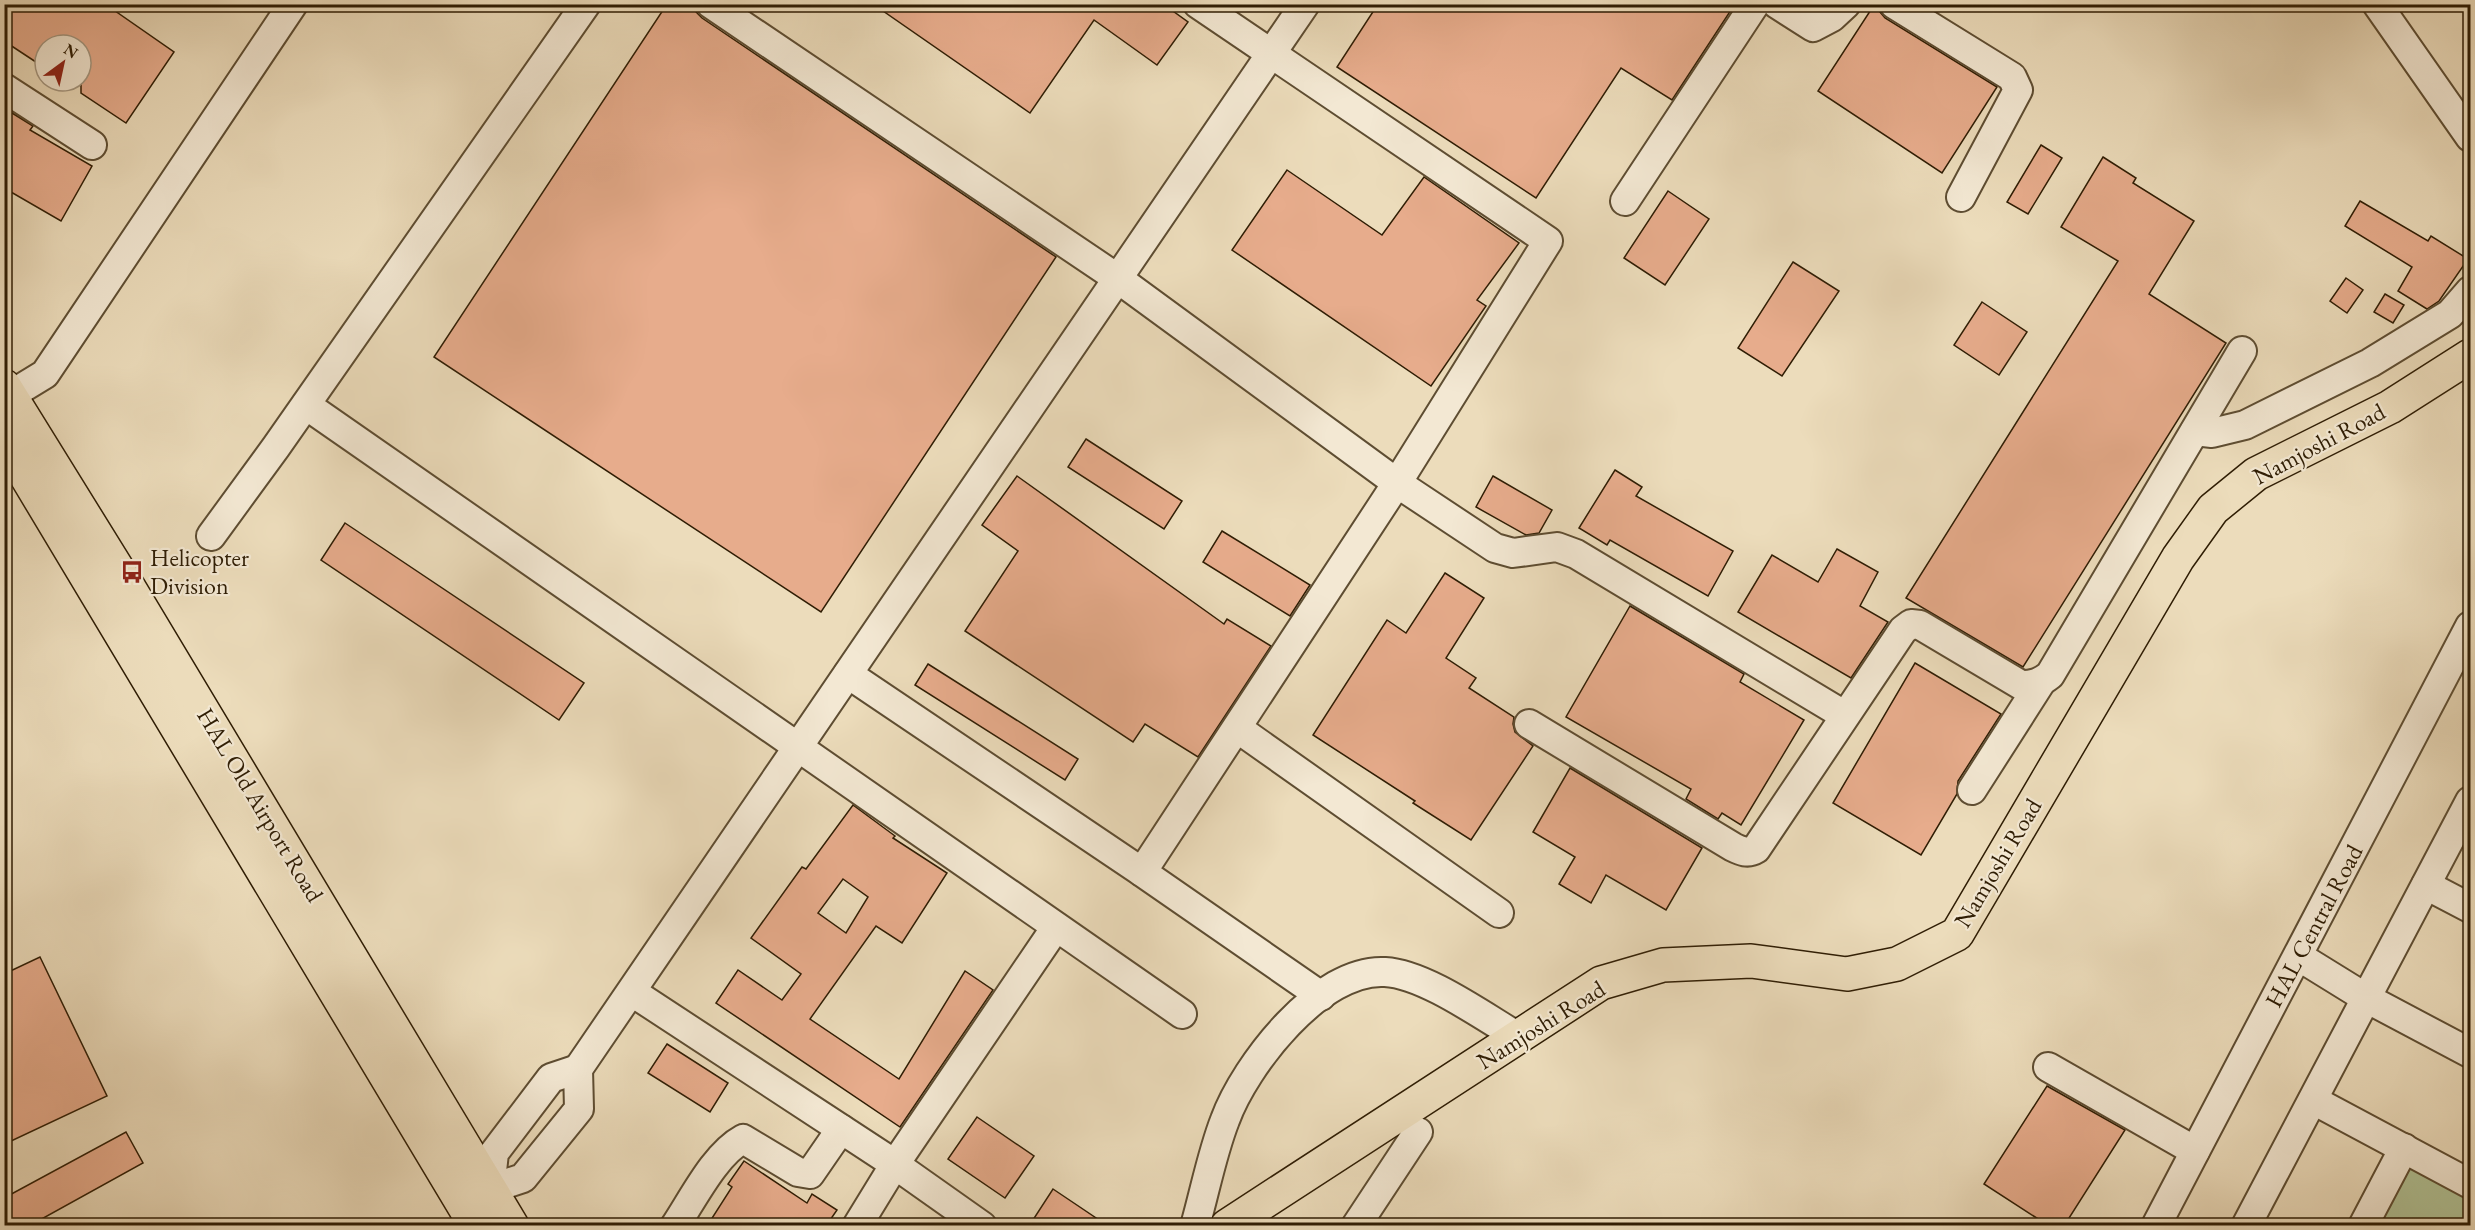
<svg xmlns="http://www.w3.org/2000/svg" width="2475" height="1230" font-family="'EB Garamond',serif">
<rect width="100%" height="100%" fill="#ecdcbb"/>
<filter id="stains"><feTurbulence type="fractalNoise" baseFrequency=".00333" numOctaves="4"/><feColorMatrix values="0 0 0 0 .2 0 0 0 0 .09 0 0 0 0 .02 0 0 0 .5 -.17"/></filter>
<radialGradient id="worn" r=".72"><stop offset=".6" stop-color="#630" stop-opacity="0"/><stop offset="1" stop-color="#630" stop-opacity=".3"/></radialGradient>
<!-- green -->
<path fill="#b1c295" stroke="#70704c" stroke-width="1.5" d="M 2409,1167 L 2470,1199 L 2470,1225 L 2378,1226 Z"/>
<!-- building -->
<g fill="#e7ac8c" stroke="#2f1d04" stroke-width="1.5" fill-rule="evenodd">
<path d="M 4,4 L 105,4 L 174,52 L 126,123 L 81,93 L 81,45 L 45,45 L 45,68 L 4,41 Z"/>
<path d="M 667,4 L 695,4 L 696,12 L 702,18 L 1056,257 L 821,612 L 434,357 Z"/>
<path d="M 873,4 L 1163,4 L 1188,22 L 1157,65 L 1094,20 L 1030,113 Z"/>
<path d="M 1378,4 L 1735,4 L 1672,100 L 1621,68 L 1536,198 L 1337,67 Z"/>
<path d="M 1874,5 L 1885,18 L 1997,87 L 1942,173 L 1818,91 Z"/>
<path d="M 4,108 L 33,126 L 30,130 L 92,166 L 61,221 L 4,188 Z"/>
<path d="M 2041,145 L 2062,158 L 2028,214 L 2007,202 Z"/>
<path d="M 2103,157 L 2136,178 L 2133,183 L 2194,221 L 2149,294 L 2226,343 L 2023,667 L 1906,598 L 2118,261 L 2061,227 Z"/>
<path d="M 1287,170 L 1382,235 L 1424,177 L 1519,243 L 1477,300 L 1486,306 L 1431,386 L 1232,250 Z"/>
<path d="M 1668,191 L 1709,219 L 1665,285 L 1624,258 Z"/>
<path d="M 2360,201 L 2428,241 L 2431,236 L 2468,259 L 2439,301 L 2427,309 L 2398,291 L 2412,267 L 2345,226 Z"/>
<path d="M 1793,262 L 1839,291 L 1782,376 L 1738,348 Z"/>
<path d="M 2346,278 L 2363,290 L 2347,313 L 2330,301 Z"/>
<path d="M 2385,294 L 2404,305 L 2393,323 L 2374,312 Z"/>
<path d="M 1982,302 L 2027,332 L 1999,375 L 1954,345 Z"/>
<path d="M 1086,439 L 1182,501 L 1164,529 L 1068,467 Z"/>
<path d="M 1615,470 L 1642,487 L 1636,496 L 1733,551 L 1708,596 L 1610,540 L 1607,545 L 1579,528 Z"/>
<path d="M 1017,476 L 1224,624 L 1227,619 L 1271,646 L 1198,757 L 1145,724 L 1133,742 L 965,631 L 1018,551 L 982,525 Z"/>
<path d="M 1493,476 L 1552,510 L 1539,533 L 1526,535 L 1476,507 Z"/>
<path d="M 345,523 L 584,683 L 559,720 L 321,560 Z"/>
<path d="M 1222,531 L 1310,585 L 1290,616 L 1203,562 Z"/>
<path d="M 1837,549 L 1878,572 L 1860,606 L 1888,622 L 1851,678 L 1738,612 L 1772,555 L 1818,582 Z"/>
<path d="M 1445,573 L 1484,598 L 1446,658 L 1476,678 L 1469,688 L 1514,717 L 1513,724 L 1515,732 L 1533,746 L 1471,840 L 1413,803 L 1415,801 L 1313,735 L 1387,620 L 1406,633 Z"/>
<path d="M 1630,606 L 1744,674 L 1740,682 L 1804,720 L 1741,825 L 1722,813 L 1718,819 L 1686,799 L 1691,789 L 1566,717 Z"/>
<path d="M 1915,663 L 2001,714 L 1958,781 L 1957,794 L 1921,855 L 1833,803 Z"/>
<path d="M 928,664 L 1078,759 L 1065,780 L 915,685 Z"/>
<path d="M 1570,768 L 1702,848 L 1666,910 L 1606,875 L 1591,903 L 1559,884 L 1575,857 L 1533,832 Z"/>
<path d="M 853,805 L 895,836 L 893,838 L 947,873 L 902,943 L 876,926 L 810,1019 L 899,1079 L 965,971 L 993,990 L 900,1127 L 716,1003 L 738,970 L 782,1000 L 801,974 L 751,938 L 802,867 L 806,869 ZM 843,879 L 868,897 L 846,933 L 818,913 Z"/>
<path d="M 40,957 L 107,1096 L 9,1142 L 4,1132 L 4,974 Z"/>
<path d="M 667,1044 L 728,1083 L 710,1112 L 648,1073 Z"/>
<path d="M 2047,1086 L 2125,1130 L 2064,1226 L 2049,1226 L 1984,1184 Z"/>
<path d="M 977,1117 L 1034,1156 L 1005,1198 L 948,1159 Z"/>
<path d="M 126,1132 L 143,1163 L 29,1226 L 4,1226 L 4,1198 Z"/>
<path d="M 744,1161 L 807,1203 L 812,1194 L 837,1210 L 826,1226 L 707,1226 L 732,1187 L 728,1184 Z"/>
<path d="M 1053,1189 L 1108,1226 L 1029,1226 Z"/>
</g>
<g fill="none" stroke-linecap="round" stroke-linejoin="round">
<!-- minor casing -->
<g stroke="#5e4d32" stroke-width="32">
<g id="minor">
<path d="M 711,4 L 1117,278 L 1397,483 L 1495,548 L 1513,553 L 1557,547 L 1576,554 L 1844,715"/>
<path d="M 1777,4 L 1813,27 L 1832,17 L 1846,4"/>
<path d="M 1894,4 L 2012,77 L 2018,90 L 1961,197"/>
<path d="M 2377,4 L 2470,137"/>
<path d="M 4,88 L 92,145"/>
<path d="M 1625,201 L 1755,4"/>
<path d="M 4,399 L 45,374 L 293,4"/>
<path d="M 306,405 L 1182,1014"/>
<path d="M 2195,431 L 2212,433 L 2245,425 L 2370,363 L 2450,314 L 2470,291"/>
<path d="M 211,536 L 276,447 L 586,4"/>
<path d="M 848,674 L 1142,872 L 1397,483 L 1548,241 L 1198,4"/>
<path d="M 1529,724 L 1733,847 C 1741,851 1748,854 1756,849 L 1903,630 L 1911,624 L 1920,625 L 2021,685 C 2033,685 2040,683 2050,675 L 2242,351"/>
<path d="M 1237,728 L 1499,913"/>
<path d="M 1972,790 L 2041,682"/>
<path d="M 1142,872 L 1321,996"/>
<path d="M 2426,885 L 2470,908"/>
<path d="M 2298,956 L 2366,998 L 2470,1053"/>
<path d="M 632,992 L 890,1161 L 982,1226"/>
<path d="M 2048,1067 L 2195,1151"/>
<path d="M 2313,1100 L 2470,1184"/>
<path d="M 490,1189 L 523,1178 L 579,1109 L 578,1069 L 1305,4"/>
<path d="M 482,1198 L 490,1189 L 494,1153 L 551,1078 L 578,1069"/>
<path d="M 675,1226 C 693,1199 715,1154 743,1139 L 798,1172 L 810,1174 L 841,1129"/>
<path d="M 857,1226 L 895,1164 L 1056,927"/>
<path d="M 1195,1226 C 1205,1191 1212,1153 1225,1120 C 1245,1065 1320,968 1385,972 C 1425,974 1484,1017 1520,1038"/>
<path d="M 1356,1226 L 1418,1132"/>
<path d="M 2156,1226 L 2470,626"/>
<path d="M 2246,1226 L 2470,801"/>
<path d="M 2363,1226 L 2404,1148"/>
</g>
</g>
<!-- major casing -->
<g stroke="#2f1d04" stroke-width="36">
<g id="major">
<path d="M 4,386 L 123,578 L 512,1226"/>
<path d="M 4,439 L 476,1226"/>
<path d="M 1227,1226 L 1601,983 L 1663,965 L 1751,961 L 1847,974 L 1897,964 L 1957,934 L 2178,558 L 2213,509 L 2256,474 L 2390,407 L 2470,356"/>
</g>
</g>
<!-- minor -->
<use href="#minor" stroke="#f3e8d3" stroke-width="28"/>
<!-- major -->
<use href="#major" stroke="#ecdcbb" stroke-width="33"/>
</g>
<!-- icons -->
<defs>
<g id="bus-bare" transform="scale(1.8)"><path d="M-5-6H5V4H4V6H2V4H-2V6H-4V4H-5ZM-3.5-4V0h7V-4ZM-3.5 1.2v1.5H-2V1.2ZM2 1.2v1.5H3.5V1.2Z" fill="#8f2418" stroke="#f3e8d3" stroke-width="2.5" paint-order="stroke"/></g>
</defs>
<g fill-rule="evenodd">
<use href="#bus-bare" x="132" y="572"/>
</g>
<g text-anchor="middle" stroke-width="4.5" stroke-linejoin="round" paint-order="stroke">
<!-- street labels -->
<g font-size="24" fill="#2f1d04" stroke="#f3e8d3">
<text transform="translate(2319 444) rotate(-28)" y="8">Namjoshi Road</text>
<text transform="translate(260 805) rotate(59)" y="8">HAL Old Airport Road</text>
<text transform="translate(1998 863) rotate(-59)" y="8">Namjoshi Road</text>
<text transform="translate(2314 926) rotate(-62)" y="8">HAL Central Road</text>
<text transform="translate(1541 1025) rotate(-32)" y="8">Namjoshi Road</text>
</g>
<!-- poi labels -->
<g font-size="24" fill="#2f1d04" stroke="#f3e8d3" text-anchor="start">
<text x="150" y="566">Helicopter<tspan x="150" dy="28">Division</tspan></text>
</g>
</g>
<!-- margin -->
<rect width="2475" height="1230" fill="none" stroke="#ecdcbb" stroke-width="24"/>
<rect x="6" y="6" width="2463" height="1218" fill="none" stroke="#2f1d04" stroke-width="3"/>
<rect x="12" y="12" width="2451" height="1206" fill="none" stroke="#2f1d04" stroke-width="1.5"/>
<!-- north arrow -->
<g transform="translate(63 63) rotate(33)"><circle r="28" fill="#f3e8d3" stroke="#a59780" stroke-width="1.5"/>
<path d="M0-4.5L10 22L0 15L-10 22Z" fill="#8f2418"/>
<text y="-9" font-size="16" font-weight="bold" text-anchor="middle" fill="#2f1d04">N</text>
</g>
<rect width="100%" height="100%" filter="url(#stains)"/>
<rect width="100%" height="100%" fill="url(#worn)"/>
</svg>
